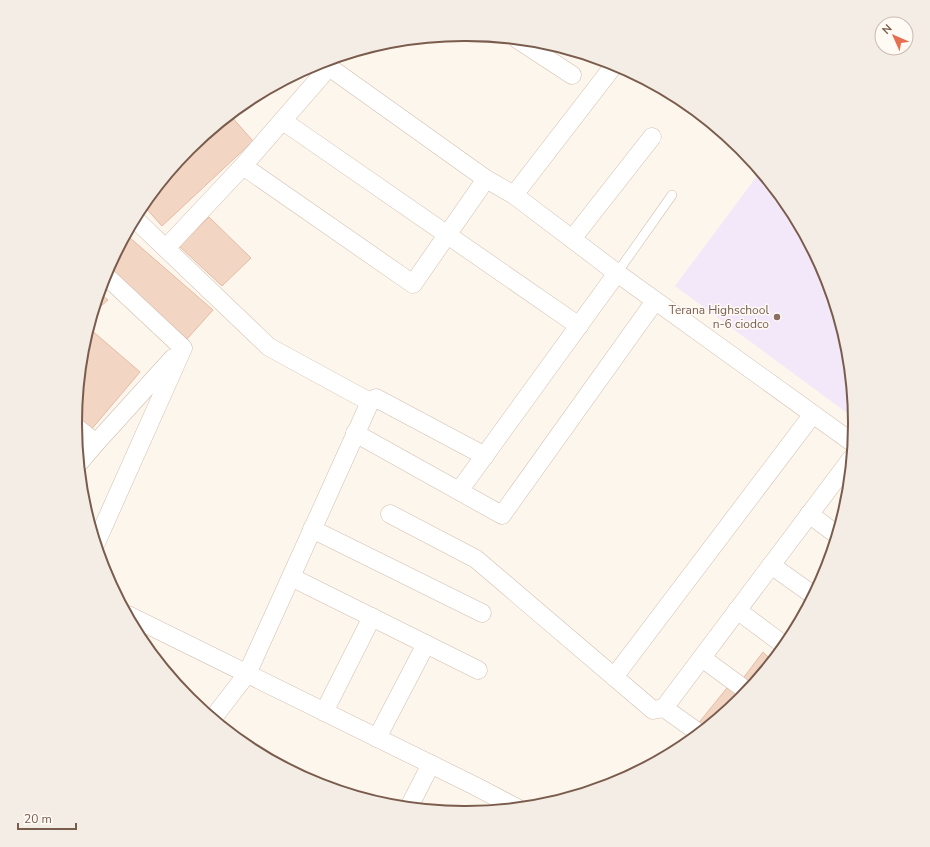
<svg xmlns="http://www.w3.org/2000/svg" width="930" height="847" font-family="'Nunito Sans',sans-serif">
<rect width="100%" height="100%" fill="#fdf6ec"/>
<!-- education -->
<path fill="#f3e8fa" d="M 760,172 L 789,207 L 825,275 L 847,348 L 854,418 L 675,286 Z"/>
<!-- building -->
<g fill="#f3d5c3" stroke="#e6bba3">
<path d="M 230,115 L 253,141 L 162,226 L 143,205 L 155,190 L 216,127 Z"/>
<path d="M 209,217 L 251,258 L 222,286 L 179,246 Z"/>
<path d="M 129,237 L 213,310 L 187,339 L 108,269 L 120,246 Z"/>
<path d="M 99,293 L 108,300 L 94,312 Z"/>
<path d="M 89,328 L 140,372 L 90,431 L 76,417 L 83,347 Z"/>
<path d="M 763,652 L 772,661 L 750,688 L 741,681 Z"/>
<path d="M 731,683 L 745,694 L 740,699 L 703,730 L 697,725 Z"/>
</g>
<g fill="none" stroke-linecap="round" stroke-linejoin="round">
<!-- lane casing -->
<g stroke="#d1beb0" stroke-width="10">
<path id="lane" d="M 617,273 L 672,195"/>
</g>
<!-- street casing -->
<g stroke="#d1beb0" stroke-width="19">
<g id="street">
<path d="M 517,39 L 572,75"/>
<path d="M 322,62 L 486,179 L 514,195 L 617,273 L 853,443"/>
<path d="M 283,121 L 579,326"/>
<path d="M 243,166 L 413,284 L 486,179"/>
<path d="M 514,195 L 615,64"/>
<path d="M 135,219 L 269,347 L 370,402 L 247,674 L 213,718"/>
<path d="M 572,239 L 652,137"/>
<path d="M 166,248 L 243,166 L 329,67"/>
<path d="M 370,402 L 376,398 L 485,456"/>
<path d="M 76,427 L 96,443 L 79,463"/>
<path d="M 355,433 L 502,515 L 655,301"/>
<path d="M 96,443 L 173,358"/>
<path d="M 459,491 L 617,273"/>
<path d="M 390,514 L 476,559 L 653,710 L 664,708 L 851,459"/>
<path d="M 809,514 L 836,534"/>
<path d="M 312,529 L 482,613"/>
<path d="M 96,543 L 183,348 L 105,275"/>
<path d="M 771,565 L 813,595"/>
<path d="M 291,577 L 478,670"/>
<path d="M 737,610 L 784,645"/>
<path d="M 128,615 L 475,786 L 517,808"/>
<path d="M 702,658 L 747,691"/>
<path d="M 614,677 L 813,414"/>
<path d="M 664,708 L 699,733"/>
<path d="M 324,712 L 372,617"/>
<path d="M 377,738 L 426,644"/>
<path d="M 409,807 L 431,764"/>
</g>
</g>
<!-- lane -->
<use href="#lane" stroke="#fff" stroke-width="9"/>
<!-- street -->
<use href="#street" stroke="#fff" stroke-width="18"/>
</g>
<!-- markers -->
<circle fill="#8d6e63" stroke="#fffaf3" stroke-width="1.5" cx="777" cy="317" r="4"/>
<g text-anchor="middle" stroke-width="3" stroke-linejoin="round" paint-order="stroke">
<!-- education labels -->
<g font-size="12" fill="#785e54" stroke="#fffaf3" text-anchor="end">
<text x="769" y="314">Terana Highschool<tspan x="769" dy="14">n-6 ciodco</tspan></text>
</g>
</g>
<!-- crop -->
<path d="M0 0H930V847H0ZM464 41H466A382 382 0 0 1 848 423V424A382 382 0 0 1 466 806H464A382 382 0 0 1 82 424V423A382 382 0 0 1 464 41Z" fill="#f4ede6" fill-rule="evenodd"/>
<path fill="none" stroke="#7a5c4d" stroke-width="2" d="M464 41H466A382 382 0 0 1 848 423V424A382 382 0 0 1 466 806H464A382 382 0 0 1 82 424V423A382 382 0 0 1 464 41Z"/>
<!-- north arrow -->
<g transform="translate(894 36) rotate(315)"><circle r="19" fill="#fffaf3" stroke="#cabbb1"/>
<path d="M0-3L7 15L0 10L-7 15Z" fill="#e76f51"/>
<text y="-6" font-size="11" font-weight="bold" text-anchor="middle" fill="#7a5c4d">N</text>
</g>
<!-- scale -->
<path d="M18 823v6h58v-6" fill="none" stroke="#7a5c4d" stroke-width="2"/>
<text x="24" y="823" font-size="12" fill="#7a5c4d" stroke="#fffaf3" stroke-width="3" paint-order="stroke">20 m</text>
</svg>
